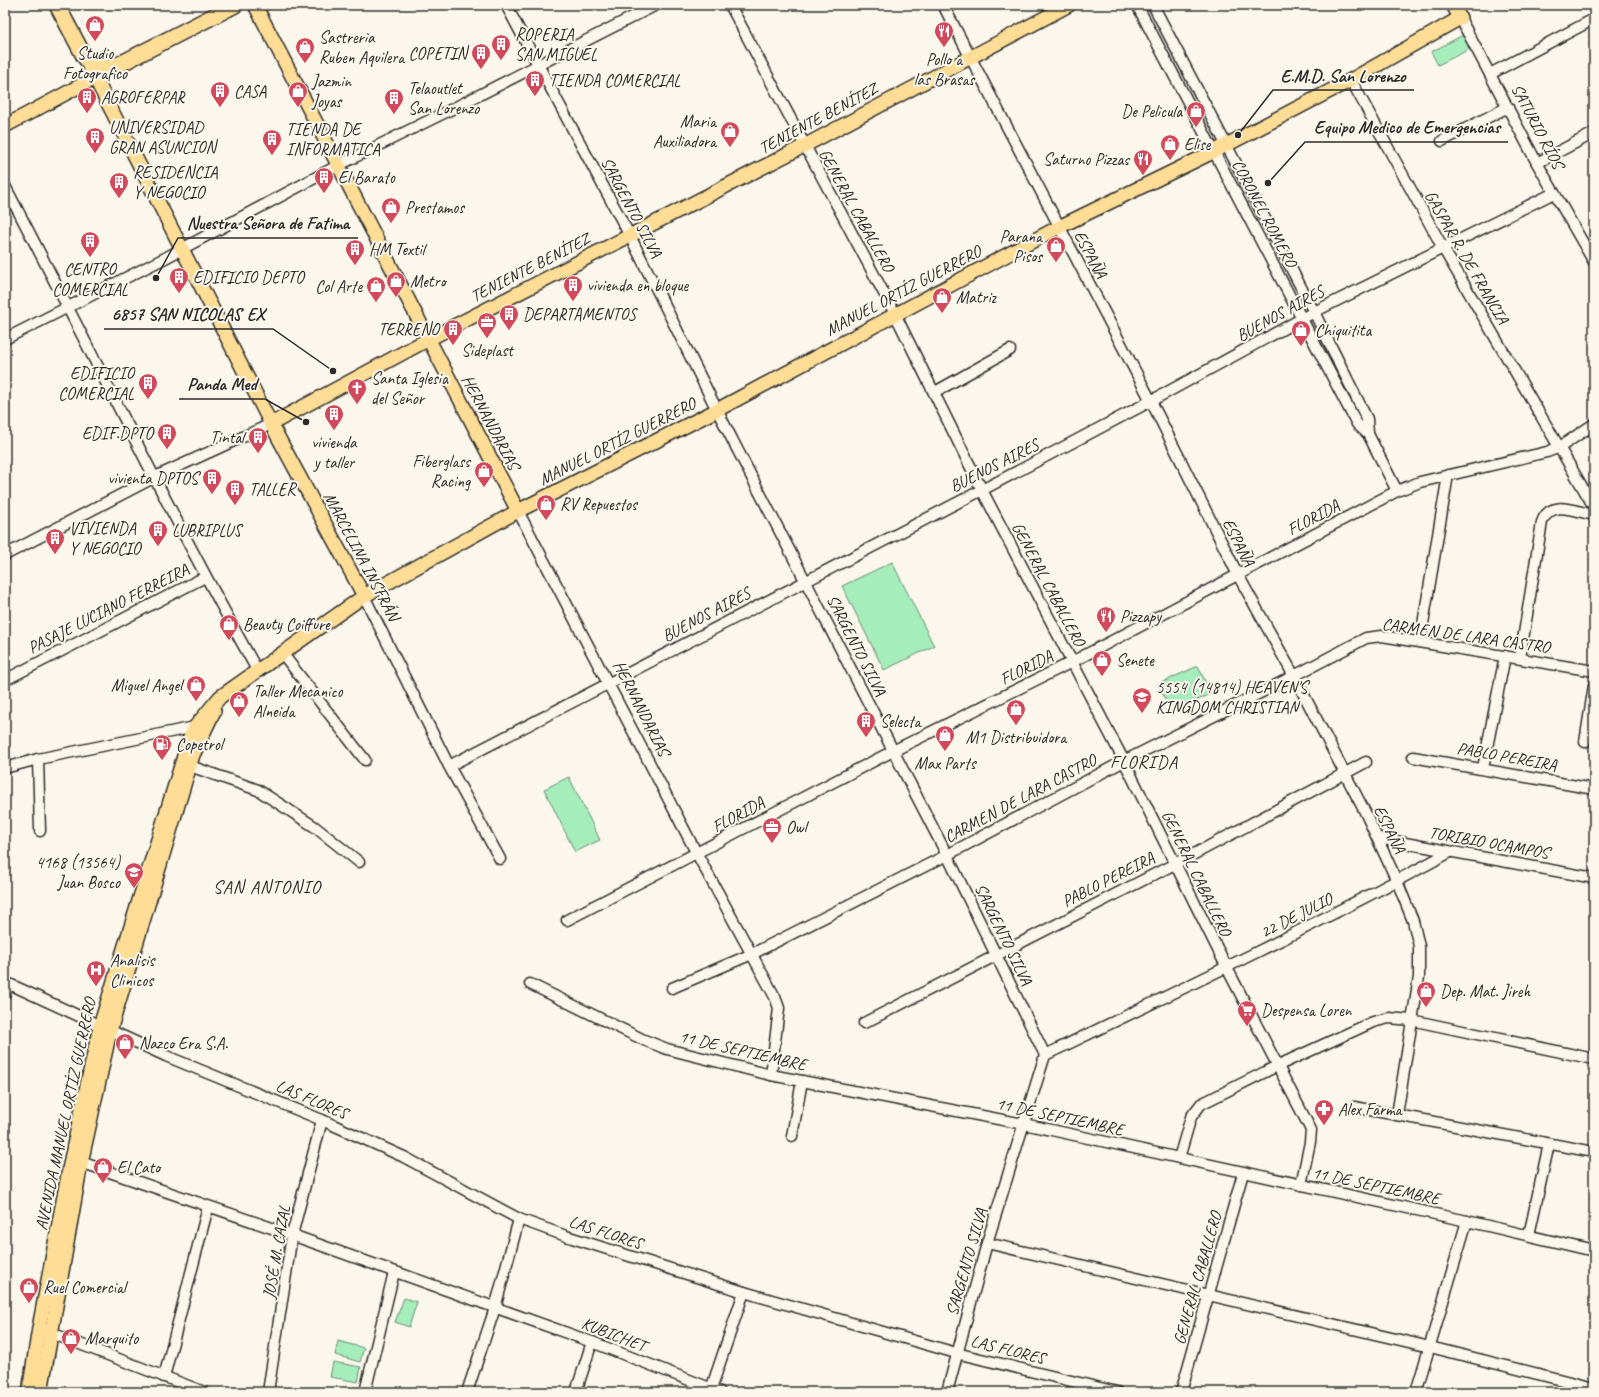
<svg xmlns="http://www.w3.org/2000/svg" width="1599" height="1397" font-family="Caveat,sans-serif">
<rect width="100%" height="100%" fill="#fbf7ec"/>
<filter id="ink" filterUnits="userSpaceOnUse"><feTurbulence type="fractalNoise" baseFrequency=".025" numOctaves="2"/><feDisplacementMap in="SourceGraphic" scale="8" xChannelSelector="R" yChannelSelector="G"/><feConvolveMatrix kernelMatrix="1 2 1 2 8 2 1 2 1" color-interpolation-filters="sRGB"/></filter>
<g filter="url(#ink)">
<!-- green -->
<g fill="#a5edbb" stroke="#688c73">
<path d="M 1463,35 L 1470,49 L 1438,65 L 1431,52 Z"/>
<path d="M 892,562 L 934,646 L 884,670 L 842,586 Z"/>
<path d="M 1198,666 L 1211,694 L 1171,712 L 1158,684 Z"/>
<path d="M 569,777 L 600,840 L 575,852 L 544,789 Z"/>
<path d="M 404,1298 L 417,1302 L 409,1327 L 395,1322 Z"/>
<path d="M 338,1341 L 364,1348 L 360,1362 L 335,1355 Z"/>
<path d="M 333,1362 L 361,1367 L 358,1382 L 330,1377 Z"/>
</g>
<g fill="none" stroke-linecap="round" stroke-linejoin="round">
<!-- minor casing -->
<g stroke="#2b2b2b" stroke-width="13">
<g id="minor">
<path d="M 506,5 L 630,236 L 717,410 L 947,855 L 1045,1055 L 987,1243 L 947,1392"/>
<path d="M 730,5 L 895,314 L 982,490 L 1124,761 L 1227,968 L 1311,1130 L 1310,1142 L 1301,1185"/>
<path d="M 943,5 L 1151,401 L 1238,575 L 1294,676 L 1365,812 L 1397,881 L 1413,921 L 1419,946 L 1419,977 L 1397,1115"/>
<path d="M 1137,5 L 1357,424 L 1368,434 L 1397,491"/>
<path d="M 1153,5 L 1314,312 L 1367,419 L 1368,434"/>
<path d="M 1460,18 L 1537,163 L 1594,262"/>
<path d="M 1490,74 L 1594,19"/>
<path d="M 1351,80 L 1443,248 L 1594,507"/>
<path d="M 1442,141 L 1508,107"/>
<path d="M 1537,163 L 1594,133"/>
<path d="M 5,186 C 90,347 168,511 257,670"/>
<path d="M 5,339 L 165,258 L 339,165 L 450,110 L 656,5"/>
<path d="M 935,392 L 1010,350"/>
<path d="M 518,511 L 697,854 L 775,997 L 779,1008 L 771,1075"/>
<path d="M 5,555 L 155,477 L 271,424"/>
<path d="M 364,596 L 449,766 L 500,859"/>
<path d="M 1420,642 L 1448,475"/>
<path d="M 282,653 L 365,760"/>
<path d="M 1520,658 L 1542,522 C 1550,499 1574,511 1594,515"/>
<path d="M 5,680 L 205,577"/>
<path d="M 1585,742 L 1594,685"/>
<path d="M 1413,757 L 1594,789"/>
<path d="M 38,759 L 40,831"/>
<path d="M 190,766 L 258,790 L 315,827 L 359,862"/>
<path d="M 449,766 L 982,490 L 1151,401 L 1314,312 L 1554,193"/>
<path d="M 5,768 L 38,759 L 195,727"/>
<path d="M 1483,768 L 1505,656"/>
<path d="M 1378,838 L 1594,878"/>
<path d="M 567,920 L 893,751 L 1072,662 L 1397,491 L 1420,482 L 1547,452 L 1560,447 L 1594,424"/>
<path d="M 5,982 L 166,1056 L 322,1120 L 404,1157 L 519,1219 L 566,1236 L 744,1292 L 956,1353 L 1117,1392"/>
<path d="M 530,984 L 644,1040 L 667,1049 L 771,1075 L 1024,1124 L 1467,1221 L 1594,1251"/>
<path d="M 672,988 L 752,954 L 947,855 L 1124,761 L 1294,676 L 1366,638 L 1382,636 L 1594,671"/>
<path d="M 5,993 L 9,984"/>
<path d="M 864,1023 L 1200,851 L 1366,762"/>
<path d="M 1045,1055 C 1182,989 1318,924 1450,852"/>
<path d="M 1354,1107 L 1594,1152"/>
<path d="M 792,1136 L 802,1081"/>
<path d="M 1179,1158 L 1191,1117 L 1201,1104 L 1279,1065 L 1373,1022 L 1389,1018 L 1411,1020 L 1594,1059"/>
<path d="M 75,1160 L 292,1235 L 592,1342 L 720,1392"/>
<path d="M 1529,1235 L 1549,1144"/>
<path d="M 987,1243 L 1430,1347 L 1594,1388"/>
<path d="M 46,1331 L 204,1392"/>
<path d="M 164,1377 L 208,1207"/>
<path d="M 268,1392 L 292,1235 L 322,1120"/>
<path d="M 365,1392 L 394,1272"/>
<path d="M 467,1392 L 495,1308 L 519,1219"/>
<path d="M 576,1392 L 592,1342"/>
<path d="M 710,1392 L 744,1292"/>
<path d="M 1181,1392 L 1243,1173"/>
<path d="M 1416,1392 L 1467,1221"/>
</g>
</g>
<!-- major casing -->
<g stroke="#2b2b2b" stroke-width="16">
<g id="major">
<path d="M 255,5 L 518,511"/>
<path d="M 84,56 L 271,424 L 364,596"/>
<path d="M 5,126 L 102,74"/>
<path d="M 271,424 L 427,340 L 804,146 L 1069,5"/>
<path d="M 29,1392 L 39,1328 L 71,1159 L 100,1026 L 189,740 L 195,727 L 220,697 L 364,596 L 518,511 L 717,410 L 1059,227 L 1213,152 L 1351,80 L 1460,18 L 1453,5"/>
<path d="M 41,1392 L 81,1163 L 110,1031 L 193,755 L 214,711"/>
</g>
</g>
<!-- highway casing -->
<g stroke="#2b2b2b" stroke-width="18">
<path id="highway" d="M 57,5 L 84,56 C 94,70 108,69 122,63 L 235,5"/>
</g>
<!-- minor -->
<use href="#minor" stroke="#fbf7ec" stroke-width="10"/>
<!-- major -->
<use href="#major" stroke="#fedd96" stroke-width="13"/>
<!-- highway -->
<use href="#highway" stroke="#fedd96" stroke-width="15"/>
</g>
</g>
<!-- icons -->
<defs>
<g id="shop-pin" transform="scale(1)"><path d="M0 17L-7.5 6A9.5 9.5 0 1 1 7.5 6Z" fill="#d1495b" stroke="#fbf7ec"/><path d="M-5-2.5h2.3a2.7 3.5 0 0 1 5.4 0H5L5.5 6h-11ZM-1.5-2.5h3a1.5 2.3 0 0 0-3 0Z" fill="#fff"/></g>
<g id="restaurant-pin" transform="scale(1)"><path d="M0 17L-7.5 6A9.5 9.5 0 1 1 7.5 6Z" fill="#d1495b" stroke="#fbf7ec"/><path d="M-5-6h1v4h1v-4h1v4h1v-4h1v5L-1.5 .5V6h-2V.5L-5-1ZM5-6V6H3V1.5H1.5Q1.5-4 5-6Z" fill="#fff"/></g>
<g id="building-pin" transform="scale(1)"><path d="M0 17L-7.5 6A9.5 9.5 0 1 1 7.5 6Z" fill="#d1495b" stroke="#fbf7ec"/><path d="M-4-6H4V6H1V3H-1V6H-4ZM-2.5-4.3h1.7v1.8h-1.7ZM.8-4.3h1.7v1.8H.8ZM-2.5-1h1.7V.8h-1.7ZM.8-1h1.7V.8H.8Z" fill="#fff"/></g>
<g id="office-pin" transform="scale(1)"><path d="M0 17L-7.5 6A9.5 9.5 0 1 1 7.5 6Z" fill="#d1495b" stroke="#fbf7ec"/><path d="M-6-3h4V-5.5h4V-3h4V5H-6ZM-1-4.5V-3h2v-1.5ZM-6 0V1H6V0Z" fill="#fff"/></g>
<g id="church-pin" transform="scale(1)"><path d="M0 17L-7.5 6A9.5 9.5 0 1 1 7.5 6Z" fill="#d1495b" stroke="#fbf7ec"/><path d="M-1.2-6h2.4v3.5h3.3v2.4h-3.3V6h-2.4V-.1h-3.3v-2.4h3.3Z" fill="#fff"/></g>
<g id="school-pin" transform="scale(1)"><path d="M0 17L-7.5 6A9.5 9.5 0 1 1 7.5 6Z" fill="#d1495b" stroke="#fbf7ec"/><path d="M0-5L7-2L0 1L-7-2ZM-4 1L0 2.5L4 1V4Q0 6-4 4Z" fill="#fff"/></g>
<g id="fuel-pin" transform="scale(1)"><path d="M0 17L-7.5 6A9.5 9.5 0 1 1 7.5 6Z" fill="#d1495b" stroke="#fbf7ec"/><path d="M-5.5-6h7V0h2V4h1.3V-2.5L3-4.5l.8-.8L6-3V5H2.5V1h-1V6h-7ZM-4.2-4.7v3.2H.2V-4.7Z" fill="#fff"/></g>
<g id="hospital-pin" transform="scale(1)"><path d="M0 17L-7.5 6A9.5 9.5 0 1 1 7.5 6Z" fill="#d1495b" stroke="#fbf7ec"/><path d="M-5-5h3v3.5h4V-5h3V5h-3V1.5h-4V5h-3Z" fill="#fff"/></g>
<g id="supermarket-pin" transform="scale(1)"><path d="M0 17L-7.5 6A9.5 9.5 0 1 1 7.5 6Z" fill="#d1495b" stroke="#fbf7ec"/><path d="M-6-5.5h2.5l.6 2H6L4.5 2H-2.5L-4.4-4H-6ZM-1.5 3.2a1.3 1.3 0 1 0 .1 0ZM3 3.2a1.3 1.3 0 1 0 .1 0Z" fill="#fff"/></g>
<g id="pharmacy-pin" transform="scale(1)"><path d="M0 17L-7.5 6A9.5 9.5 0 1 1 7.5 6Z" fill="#d1495b" stroke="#fbf7ec"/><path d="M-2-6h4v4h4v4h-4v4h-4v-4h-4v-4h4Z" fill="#fff"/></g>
</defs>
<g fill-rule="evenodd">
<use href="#shop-pin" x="95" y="25"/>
<use href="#restaurant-pin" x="944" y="31"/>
<use href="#building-pin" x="501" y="44"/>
<use href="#shop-pin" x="305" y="47"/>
<use href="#building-pin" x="481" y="53"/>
<use href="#building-pin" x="535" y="80"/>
<use href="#building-pin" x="220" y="91"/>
<use href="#shop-pin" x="298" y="91"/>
<use href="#building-pin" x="87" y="97"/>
<use href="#building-pin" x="394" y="98"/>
<use href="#shop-pin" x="1196" y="111"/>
<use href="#shop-pin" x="730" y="131"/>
<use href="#building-pin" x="95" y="137"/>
<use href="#building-pin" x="272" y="139"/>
<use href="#shop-pin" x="1170" y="144"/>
<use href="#restaurant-pin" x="1143" y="159"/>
<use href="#building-pin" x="324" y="177"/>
<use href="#building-pin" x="119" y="182"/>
<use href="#shop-pin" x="391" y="207"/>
<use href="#building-pin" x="90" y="241"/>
<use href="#shop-pin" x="1056" y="246"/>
<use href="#building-pin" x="355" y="249"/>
<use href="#building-pin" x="179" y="277"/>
<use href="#shop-pin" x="396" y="281"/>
<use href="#building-pin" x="573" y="285"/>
<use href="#shop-pin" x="376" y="286"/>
<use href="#shop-pin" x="942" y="297"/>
<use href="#building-pin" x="509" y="314"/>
<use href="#office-pin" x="487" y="322"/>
<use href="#building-pin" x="453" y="329"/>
<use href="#shop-pin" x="1301" y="330"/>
<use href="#building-pin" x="148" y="383"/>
<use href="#church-pin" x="357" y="388"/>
<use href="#building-pin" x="334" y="414"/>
<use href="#building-pin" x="167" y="433"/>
<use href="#building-pin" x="258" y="437"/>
<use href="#shop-pin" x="484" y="471"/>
<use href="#building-pin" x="212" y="478"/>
<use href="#building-pin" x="235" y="489"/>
<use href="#shop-pin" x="546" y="504"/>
<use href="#building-pin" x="158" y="530"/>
<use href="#building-pin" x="55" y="538"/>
<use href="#restaurant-pin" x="1106" y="616"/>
<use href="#shop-pin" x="229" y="624"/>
<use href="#shop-pin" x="1102" y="660"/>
<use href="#shop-pin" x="196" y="685"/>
<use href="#school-pin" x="1142" y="697"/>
<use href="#shop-pin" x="239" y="701"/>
<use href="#shop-pin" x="1016" y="709"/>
<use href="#building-pin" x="866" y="721"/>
<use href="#shop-pin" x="945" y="735"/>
<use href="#fuel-pin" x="162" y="744"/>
<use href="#office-pin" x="772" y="827"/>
<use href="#school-pin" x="134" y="872"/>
<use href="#hospital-pin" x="96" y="970"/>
<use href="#shop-pin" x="1426" y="991"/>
<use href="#supermarket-pin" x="1247" y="1010"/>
<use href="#shop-pin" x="125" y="1043"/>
<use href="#pharmacy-pin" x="1324" y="1109"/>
<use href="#shop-pin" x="103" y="1167"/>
<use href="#shop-pin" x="29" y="1287"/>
<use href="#shop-pin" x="71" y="1338"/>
</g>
<g text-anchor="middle" stroke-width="4" stroke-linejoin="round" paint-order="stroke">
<!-- poi labels -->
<g font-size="17" fill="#2b2b2b" stroke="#fbf7ec" text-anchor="start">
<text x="515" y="40">ROPERIA<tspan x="515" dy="20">SAN MIGUEL</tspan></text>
<text x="319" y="43">Sastreria<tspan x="319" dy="20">Ruben Aquilera</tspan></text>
<text x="95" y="59" text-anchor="middle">Studio<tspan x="95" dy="20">Fotografico</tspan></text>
<text x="467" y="59" text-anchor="end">COPETIN</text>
<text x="944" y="65" text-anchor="middle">Pollo a<tspan x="944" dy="20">las Brasas</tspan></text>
<text x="549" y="86">TIENDA COMERCIAL</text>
<text x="312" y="87">Jazmin<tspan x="312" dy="20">Joyas</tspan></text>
<text x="408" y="94">Telaoutlet<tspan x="408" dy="20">San Lorenzo</tspan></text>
<text x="234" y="97">CASA</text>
<text x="101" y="103">AGROFERPAR</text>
<text x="1182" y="117" text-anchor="end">De Pelicula</text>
<text x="716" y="127" text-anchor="end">Maria<tspan x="716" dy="20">Auxiliadora</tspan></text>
<text x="109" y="133">UNIVERSIDAD<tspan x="109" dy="20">GRAN ASUNCION</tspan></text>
<text x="286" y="135">TIENDA DE<tspan x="286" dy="20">INFORMATICA</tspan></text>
<text x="1184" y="150">Elise</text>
<text x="1129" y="165" text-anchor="end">Saturno Pizzas</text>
<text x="133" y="178">RESIDENCIA<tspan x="133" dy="20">Y NEGOCIO</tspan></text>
<text x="338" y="183">El Barato</text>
<text x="405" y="213">Prestamos</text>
<text x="1042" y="242" text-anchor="end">Parana<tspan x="1042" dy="20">Pisos</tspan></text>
<text x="369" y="255">HM Textil</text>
<text x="90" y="275" text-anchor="middle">CENTRO<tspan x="90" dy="20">COMERCIAL</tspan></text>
<text x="193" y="283">EDIFICIO DEPTO</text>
<text x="410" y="287">Metro</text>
<text x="587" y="291">vivienda en bloque</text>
<text x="362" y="292" text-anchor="end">Col Arte</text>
<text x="956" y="303">Matriz</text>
<text x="523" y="320">DEPARTAMENTOS</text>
<text x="439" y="335" text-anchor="end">TERRENO</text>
<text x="1315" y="336">Chiquitita</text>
<text x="487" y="356" text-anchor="middle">Sideplast</text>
<text x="134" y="379" text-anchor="end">EDIFICIO<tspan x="134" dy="20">COMERCIAL</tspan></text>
<text x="371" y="384">Santa Iglesia<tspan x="371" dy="20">del Señor</tspan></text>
<text x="153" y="439" text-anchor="end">EDIF.DPTO</text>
<text x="244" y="443" text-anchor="end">Tintal</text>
<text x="334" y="448" text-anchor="middle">vivienda<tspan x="334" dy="20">y taller</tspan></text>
<text x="470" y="467" text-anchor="end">Fiberglass<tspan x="470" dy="20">Racing</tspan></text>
<text x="198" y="484" text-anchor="end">vivienta DPTOS</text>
<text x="249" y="495">TALLER</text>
<text x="560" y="510">RV Repuestos</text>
<text x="69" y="534">VIVIENDA<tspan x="69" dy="20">Y NEGOCIO</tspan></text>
<text x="172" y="536">LUBRIPLUS</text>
<text x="1120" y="622">Pizzapy</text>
<text x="243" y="630">Beauty Coiffure</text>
<text x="1116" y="666">Senete</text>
<text x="182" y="691" text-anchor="end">Miguel Angel</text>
<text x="1156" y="693">5554 (14814) HEAVEN'S<tspan x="1156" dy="20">KINGDOM CHRISTIAN</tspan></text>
<text x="253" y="697">Taller Mecanico<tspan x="253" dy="20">Alneida</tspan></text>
<text x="880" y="727">Selecta</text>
<text x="1016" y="743" text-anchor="middle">M1 Distribuidora</text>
<text x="176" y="750">Copetrol</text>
<text x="945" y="769" text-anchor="middle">Max Parts</text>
<text x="786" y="833">Owl</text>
<text x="120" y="868" text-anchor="end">4168 (13564)<tspan x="120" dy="20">Juan Bosco</tspan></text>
<text x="110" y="966">Analisis<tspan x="110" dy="20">Clinicos</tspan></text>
<text x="1440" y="997">Dep. Mat. Jireh</text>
<text x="1261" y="1016">Despensa Loren</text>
<text x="139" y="1049">Nazco Era S.A.</text>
<text x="1338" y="1115">Alex Farma</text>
<text x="117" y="1173">El Cato</text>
<text x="43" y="1293">Ruel Comercial</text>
<text x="85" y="1344">Marquito</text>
</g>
<!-- street labels -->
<g font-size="17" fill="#2b2b2b" stroke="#fbf7ec">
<text transform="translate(818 118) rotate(-28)" y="6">TENIENTE BENÍTEZ</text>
<text transform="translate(1538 126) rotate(62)" y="6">SATURIO RÍOS</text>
<text transform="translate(632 207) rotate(62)" y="6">SARGENTO SILVA</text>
<text transform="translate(857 210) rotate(61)" y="6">GENERAL CABALLERO</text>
<text transform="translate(1265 213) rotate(62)" y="6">CORONEL ROMERO</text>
<text transform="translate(1091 254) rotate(62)" y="6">ESPAÑA</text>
<text transform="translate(1467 257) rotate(60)" y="6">GASPAR R. DE FRANCIA</text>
<text transform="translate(530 267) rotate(-27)" y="6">TENIENTE BENÍTEZ</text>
<text transform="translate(903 290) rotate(-28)" y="6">MANUEL ORTÍZ GUERRERO</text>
<text transform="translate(1280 313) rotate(-29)" y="6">BUENOS AIRES</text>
<text transform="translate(491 422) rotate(62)" y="6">HERNANDARIAS</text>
<text transform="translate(617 441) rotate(-27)" y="6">MANUEL ORTÍZ GUERRERO</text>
<text transform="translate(994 465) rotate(-27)" y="6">BUENOS AIRES</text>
<text transform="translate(1313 517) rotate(-28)" y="6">FLORIDA</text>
<text transform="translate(1239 542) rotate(63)" y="6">ESPAÑA</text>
<text transform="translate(362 556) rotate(62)" y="6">MARCELINA INSFRÁN</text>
<text transform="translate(1049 584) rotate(62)" y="6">GENERAL CABALLERO</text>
<text transform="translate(108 608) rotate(-27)" y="6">PASAJE LUCIANO FERREIRA</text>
<text transform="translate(706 614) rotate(-28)" y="6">BUENOS AIRES</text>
<text transform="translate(1466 635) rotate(8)" y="6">CARMEN DE LARA CASTRO</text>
<text transform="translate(857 645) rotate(63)" y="6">SARGENTO SILVA</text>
<text transform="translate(1026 667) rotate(-27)" y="6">FLORIDA</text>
<text transform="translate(642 708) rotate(63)" y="6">HERNANDARIAS</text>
<text transform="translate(1507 756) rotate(10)" y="6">PABLO PEREIRA</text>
<text transform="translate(1020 798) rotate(-28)" y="6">CARMEN DE LARA CASTRO</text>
<text transform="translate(738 814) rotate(-28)" y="6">FLORIDA</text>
<text transform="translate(1390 829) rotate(64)" y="6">ESPAÑA</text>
<text transform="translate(1489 842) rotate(10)" y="6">TORIBIO OCAMPOS</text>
<text transform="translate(1197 873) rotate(64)" y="6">GENERAL CABALLERO</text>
<text transform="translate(1108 879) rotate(-27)" y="6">PABLO PEREIRA</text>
<text transform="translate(1296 915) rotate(-27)" y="6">22 DE JULIO</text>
<text transform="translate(1004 934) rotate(64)" y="6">SARGENTO SILVA</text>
<text transform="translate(743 1050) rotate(13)" y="6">11 DE SEPTIEMBRE</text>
<text transform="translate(312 1099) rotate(23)" y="6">LAS FLORES</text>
<text transform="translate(65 1114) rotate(-78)" y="6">AVENIDA MANUEL ORTÍZ GUERRERO</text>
<text transform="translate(1060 1116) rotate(12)" y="6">11 DE SEPTIEMBRE</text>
<text transform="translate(1376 1185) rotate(12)" y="6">11 DE SEPTIEMBRE</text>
<text transform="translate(606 1232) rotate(18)" y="6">LAS FLORES</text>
<text transform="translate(276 1252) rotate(-80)" y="6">JOSÉ M. CAZAL</text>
<text transform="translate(966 1262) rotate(-74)" y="6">SARGENTO SILVA</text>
<text transform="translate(1197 1278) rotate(-74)" y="6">GENERAL CABALLERO</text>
<text transform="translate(614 1334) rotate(21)" y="6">KUBICHET</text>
<text transform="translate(1008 1349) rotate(14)" y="6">LAS FLORES</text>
</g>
<!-- neighbourhood labels -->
<g font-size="18" letter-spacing="1" fill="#2b2b2b" stroke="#fbf7ec">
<text x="1144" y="768">FLORIDA</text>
<text x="267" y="893">SAN ANTONIO</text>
</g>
</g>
<!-- callouts -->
<path fill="none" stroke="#2b2b2b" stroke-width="1.5" d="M1238 135L1273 90H1414M1268 183L1305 142H1508M156 278L178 238H358M333 371L273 329H104M306 422L265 399H179"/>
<g fill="#2b2b2b" stroke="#fbf7ec" stroke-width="1.5">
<circle cx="1238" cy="135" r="4"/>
<circle cx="1268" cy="183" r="4"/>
<circle cx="156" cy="278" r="4"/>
<circle cx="333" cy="371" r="4"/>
<circle cx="306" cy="422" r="4"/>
</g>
<g font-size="18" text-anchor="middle" font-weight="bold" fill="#2b2b2b" stroke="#fbf7ec" stroke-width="4" stroke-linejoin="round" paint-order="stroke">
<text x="1343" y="82">E.M.D. San Lorenzo</text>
<text x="1407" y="133">Equipo Medico de Emergencias</text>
<text x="268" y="229">Nuestra Señora de Fatima</text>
<text x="188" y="320">6857 SAN NICOLAS EX</text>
<text x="222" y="390">Panda Med</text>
</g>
<!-- margin -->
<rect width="1599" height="1397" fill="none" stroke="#fbf7ec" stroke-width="20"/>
<rect x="10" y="10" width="1579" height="1377" fill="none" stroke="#2b2b2b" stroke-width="1.5" filter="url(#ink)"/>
</svg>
